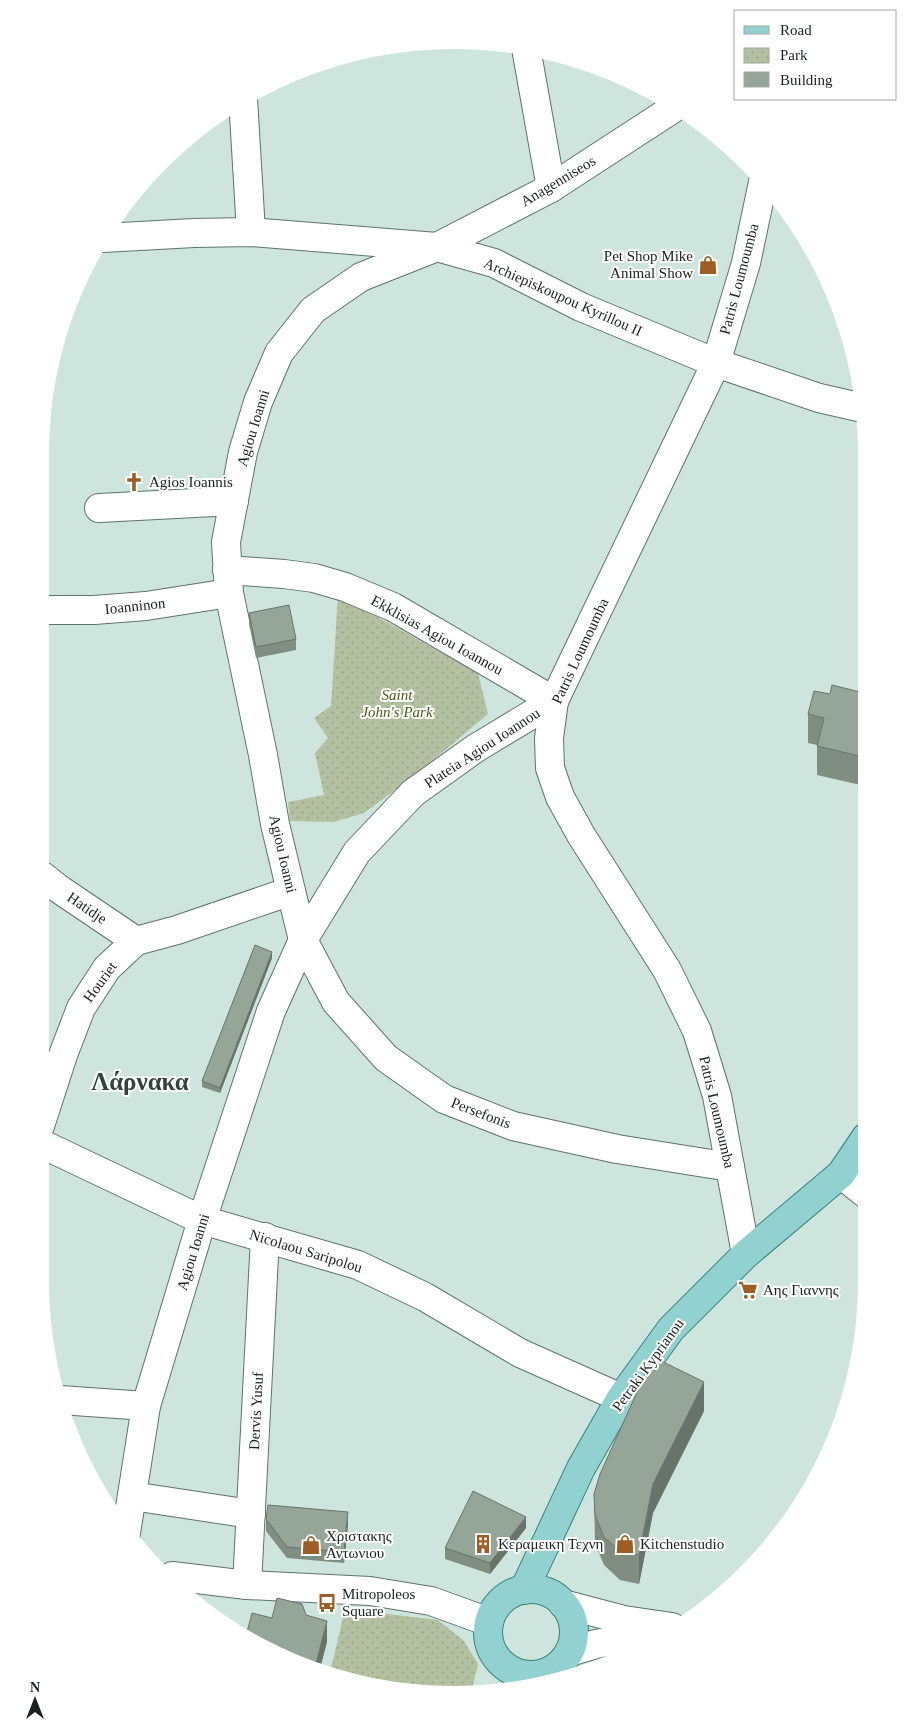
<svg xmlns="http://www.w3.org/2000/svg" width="907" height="1735" font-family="Georgia,serif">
<defs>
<pattern id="park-dots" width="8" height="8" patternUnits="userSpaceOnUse" patternTransform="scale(1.25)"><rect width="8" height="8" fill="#b4c1a1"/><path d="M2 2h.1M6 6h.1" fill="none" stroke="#9aa68a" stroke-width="1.8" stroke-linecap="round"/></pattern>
</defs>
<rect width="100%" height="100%" fill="#cde5dc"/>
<!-- park -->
<g fill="url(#park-dots)">
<path d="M 338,595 L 478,673 L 488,714 L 413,777 L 364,813 L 334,822 L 290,821 L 288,802 L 324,795 L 315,753 L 328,738 L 314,718 L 331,706 Z"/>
<path d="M 345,1609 L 438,1620 L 464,1641 L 478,1664 L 471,1693 L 347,1681 L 330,1673 Z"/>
</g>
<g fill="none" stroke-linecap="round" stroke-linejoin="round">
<!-- minor casing -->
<g stroke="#5e736c" stroke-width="30">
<g id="minor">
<path d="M 526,48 L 551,188"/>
<path d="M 243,98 L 251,232"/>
<path d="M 674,108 L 551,188 L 437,247 L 361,277 L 313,310 L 279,353 L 258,402 L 243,452 L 226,542 L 229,593 L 263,755 L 275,824 L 291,891 L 303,940 L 336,1002 L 386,1058 L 444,1099 L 513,1126 L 617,1149 L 730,1167"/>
<path d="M 103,238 L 194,233 L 251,232 L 437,247 L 494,263 L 581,307 L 716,363 L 819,398 L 863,408"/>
<path d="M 99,508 L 234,501"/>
<path d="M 227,570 L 284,574 L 314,578 L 345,587 L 393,607 L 554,701"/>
<path d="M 41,610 L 94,610 L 146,606 L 229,593"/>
<path d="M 40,874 L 59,889 L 136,941"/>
<path d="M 40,1126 L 63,1055 L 81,1008 L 107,968 L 136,941 L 177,930 L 291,891"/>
<path d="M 40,1143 L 202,1220 L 358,1265 L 425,1297 L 520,1353 L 621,1398"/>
<path d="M 841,1174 L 866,1194"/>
<path d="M 746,1254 L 717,1096 L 697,1031 L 667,970 L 581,835 L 560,797 L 550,768 L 549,738 L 554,701 L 716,363 L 746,263 L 763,182"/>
<path d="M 60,1400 L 146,1406"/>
<path d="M 132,1496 L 251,1514"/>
<path d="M 126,1533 L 146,1406 L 202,1220 L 271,1011 L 303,940 L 357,852 L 413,793 L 476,748 L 554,701"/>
<path d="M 172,1576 L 247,1585 L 370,1591 L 431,1601 L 489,1622"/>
<path d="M 247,1585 L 265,1237"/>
<path d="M 563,1604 L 624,1620 L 672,1627"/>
<path d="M 569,1652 L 596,1644 L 655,1633"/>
</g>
</g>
<!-- major casing -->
<g stroke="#37817f" stroke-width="30">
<g id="major">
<circle cx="531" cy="1632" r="43"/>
<path d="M 524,1590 L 581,1468 L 621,1398 L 671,1329 L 746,1254 L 841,1174 L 866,1137"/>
</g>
</g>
<!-- minor -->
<use href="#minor" stroke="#fff" stroke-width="28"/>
<!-- major -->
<use href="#major" stroke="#91d2d1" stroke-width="28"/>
</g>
<!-- wall -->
<g fill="#808e82">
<path d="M 249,613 L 296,639 L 296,650 L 256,658 L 249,624 Z"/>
<path d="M 864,693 L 865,786 L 817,775 L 817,745 L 808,743 L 808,714 L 830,694 Z"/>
<path d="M 272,958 L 220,1093 L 202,1087 L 202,1081 Z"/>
<path d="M 704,1411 L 653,1513 L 639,1584 L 620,1580 L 604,1565 L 595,1544 L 594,1494 Z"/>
<path d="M 266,1519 L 348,1524 L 344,1563 L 287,1558 L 266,1531 Z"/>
<path d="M 526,1528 L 490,1574 L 445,1559 L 445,1548 Z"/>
</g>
<!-- shaded-wall -->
<g fill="#68746a">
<path d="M 272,952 L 272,958 L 220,1093 L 220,1088 Z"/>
<path d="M 704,1382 L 704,1411 L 653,1513 L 639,1584 L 639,1555 L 653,1484 Z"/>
<path d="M 348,1512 L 348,1524 L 344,1563 L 344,1552 Z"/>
<path d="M 526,1517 L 526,1528 L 490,1574 L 490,1563 Z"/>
<path d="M 327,1621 L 327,1642 L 320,1669 L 315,1667 Z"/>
</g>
<!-- building -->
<g fill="#95a597" stroke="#68746a">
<path d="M 289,605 L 296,639 L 256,647 L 249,613 Z"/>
<path d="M 832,685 L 864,693 L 864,757 L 817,746 L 824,718 L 808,714 L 814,691 L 830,694 Z"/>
<path d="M 255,945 L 272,952 L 220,1088 L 202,1081 Z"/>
<path d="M 653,1357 L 704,1382 L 653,1484 L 639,1555 L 620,1551 L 604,1537 L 595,1515 L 594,1494 L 600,1474 Z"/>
<path d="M 473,1491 L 526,1517 L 490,1563 L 445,1548 Z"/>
<path d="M 268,1505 L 348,1512 L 344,1552 L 287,1547 L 266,1519 Z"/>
<path d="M 277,1598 L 302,1604 L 306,1615 L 327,1621 L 315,1667 L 246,1636 L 252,1613 L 272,1618 Z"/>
</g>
<!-- icons -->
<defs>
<g id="shop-bare" transform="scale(1.5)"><path d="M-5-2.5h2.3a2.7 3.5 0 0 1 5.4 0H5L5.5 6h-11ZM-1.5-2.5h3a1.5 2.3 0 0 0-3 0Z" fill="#9d5d25" stroke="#fff" stroke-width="2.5" paint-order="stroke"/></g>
<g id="church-bare" transform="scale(1.5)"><path d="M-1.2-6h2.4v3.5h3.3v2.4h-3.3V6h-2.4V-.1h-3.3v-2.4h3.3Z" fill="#9d5d25" stroke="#fff" stroke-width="2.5" paint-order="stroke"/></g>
<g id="supermarket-bare" transform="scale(1.5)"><path d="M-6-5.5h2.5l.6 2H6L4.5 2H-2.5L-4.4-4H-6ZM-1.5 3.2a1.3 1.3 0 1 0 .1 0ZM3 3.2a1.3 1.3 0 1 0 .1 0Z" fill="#9d5d25" stroke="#fff" stroke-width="2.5" paint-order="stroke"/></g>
<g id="building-bare" transform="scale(1.5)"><path d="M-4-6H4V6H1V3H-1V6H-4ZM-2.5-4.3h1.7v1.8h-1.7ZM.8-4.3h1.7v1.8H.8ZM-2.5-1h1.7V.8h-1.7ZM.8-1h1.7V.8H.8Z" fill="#9d5d25" stroke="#fff" stroke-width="2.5" paint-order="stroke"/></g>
<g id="bus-bare" transform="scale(1.5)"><path d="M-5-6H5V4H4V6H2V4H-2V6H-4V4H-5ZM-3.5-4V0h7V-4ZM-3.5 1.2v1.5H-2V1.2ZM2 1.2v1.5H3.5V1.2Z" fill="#9d5d25" stroke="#fff" stroke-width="2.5" paint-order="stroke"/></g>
</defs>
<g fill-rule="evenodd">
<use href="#shop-bare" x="708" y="265"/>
<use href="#church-bare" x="134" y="482"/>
<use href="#supermarket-bare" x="748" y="1290"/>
<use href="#building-bare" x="483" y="1544"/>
<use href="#shop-bare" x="625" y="1544"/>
<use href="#shop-bare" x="311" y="1545"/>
<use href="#bus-bare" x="327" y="1603"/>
</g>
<g text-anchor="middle" stroke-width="4" stroke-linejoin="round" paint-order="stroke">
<!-- street labels -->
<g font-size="15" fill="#19221f" stroke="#fff">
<text transform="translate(558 181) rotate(-31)" y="5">Anagenniseos</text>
<text transform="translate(739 279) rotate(-75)" y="5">Patris Loumoumba</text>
<text transform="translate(563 297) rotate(24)" y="5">Archiepiskoupou Kyrillou II</text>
<text transform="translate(253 428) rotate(-73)" y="5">Agiou Ioanni</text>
<text transform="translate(135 606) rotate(-6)" y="5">Ioanninon</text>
<text transform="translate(437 635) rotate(29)" y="5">Ekklisias Agiou Ioannou</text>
<text transform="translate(580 651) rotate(-65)" y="5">Patris Loumoumba</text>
<text transform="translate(482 748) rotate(-33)" y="5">Plateia Agiou Ioannou</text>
<text transform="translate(283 854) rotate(77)" y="5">Agiou Ioanni</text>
<text transform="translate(87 908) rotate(34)" y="5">Hatidje</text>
<text transform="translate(100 982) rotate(-54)" y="5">Houriet</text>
<text transform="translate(717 1112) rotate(77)" y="5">Patris Loumoumba</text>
<text transform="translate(481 1113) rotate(21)" y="5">Persefonis</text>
<text transform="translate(306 1251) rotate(17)" y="5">Nicolaou Saripolou</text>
<text transform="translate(193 1252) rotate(-73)" y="5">Agiou Ioanni</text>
<text transform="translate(648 1365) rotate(-54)" y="5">Petraki Kyprianou</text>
<text transform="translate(256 1411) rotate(-87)" y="5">Dervis Yusuf</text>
</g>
<!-- poi labels -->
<g font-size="15" fill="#19221f" stroke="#fff" text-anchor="start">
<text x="693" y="261" text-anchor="end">Pet Shop Mike<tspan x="693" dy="17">Animal Show</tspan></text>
<text x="149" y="487">Agios Ioannis</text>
<text x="763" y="1295">Αης Γιαννης</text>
<text x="326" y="1541">Χριστακης<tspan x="326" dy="17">Αντωνιου</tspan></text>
<text x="498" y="1549">Κεραμεικη Τεχνη</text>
<text x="640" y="1549">Kitchenstudio</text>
<text x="342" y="1599">Mitropoleos<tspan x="342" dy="17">Square</tspan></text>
</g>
<!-- park labels -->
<g font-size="15" font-style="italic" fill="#465c18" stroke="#fff">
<text x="397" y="700">Saint<tspan x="397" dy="17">John's Park</tspan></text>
</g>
<!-- town labels -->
<g font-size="25" font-weight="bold" fill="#30443d" stroke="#fff">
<text x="140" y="1090">Λάρνακα</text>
</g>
</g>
<!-- crop -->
<path d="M0 0H907V1735H0ZM453 49H454A404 404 0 0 1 858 453V1282A404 404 0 0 1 454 1686H453A404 404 0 0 1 49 1282V453A404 404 0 0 1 453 49Z" fill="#fff" fill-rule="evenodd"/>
<!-- legend -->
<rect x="734" y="10" width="162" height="90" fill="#ffffff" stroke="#a3a7a5"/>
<rect x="744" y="26" width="25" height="8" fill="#91d2d1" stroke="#a3a7a5"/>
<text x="780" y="35" font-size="15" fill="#19221f">Road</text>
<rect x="744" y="48" width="25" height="15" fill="url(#park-dots)" stroke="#a3a7a5"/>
<text x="780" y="60" font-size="15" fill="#19221f">Park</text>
<rect x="744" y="72" width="25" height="15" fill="#95a597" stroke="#a3a7a5"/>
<text x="780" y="85" font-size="15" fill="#19221f">Building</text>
<!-- north arrow -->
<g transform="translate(35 1700)" stroke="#ffffff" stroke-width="4" paint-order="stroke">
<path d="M0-4L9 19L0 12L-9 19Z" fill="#19221f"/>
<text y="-8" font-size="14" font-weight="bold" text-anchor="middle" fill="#19221f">N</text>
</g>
</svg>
